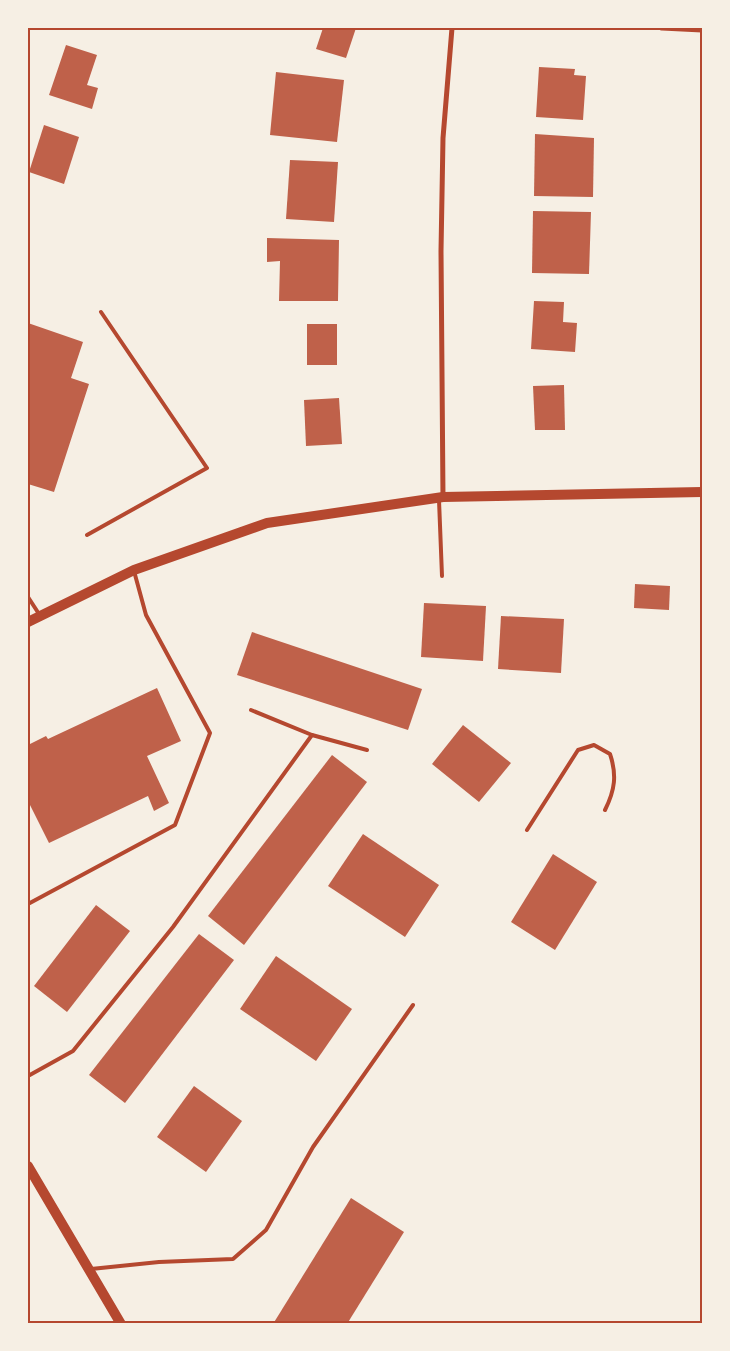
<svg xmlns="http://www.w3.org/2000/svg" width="730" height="1351" font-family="Poppins,sans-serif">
<rect width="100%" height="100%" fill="#f6efe4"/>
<!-- building -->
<g fill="#bf614a">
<path d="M 323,28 L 356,28 L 346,58 L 316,49 Z"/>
<path d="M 66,45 L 97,55 L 87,85 L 98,88 L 92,109 L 49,95 Z"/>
<path d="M 539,67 L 575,69 L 574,75 L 586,76 L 583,120 L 536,117 Z"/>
<path d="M 276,72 L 344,80 L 337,142 L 270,135 Z"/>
<path d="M 44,125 L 79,137 L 64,184 L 29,172 Z"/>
<path d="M 535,134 L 594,138 L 593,197 L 534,196 Z"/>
<path d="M 290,160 L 338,162 L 334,222 L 286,219 Z"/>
<path d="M 533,211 L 591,212 L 589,274 L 532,273 Z"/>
<path d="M 267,238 L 339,240 L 338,301 L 279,301 L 280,261 L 267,262 Z"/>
<path d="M 534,301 L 564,302 L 563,322 L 577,323 L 575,352 L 531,349 Z"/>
<path d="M 28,323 L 83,342 L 71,378 L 89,384 L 54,492 L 28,484 Z"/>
<rect x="307" y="324" width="30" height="41"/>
<path d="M 564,385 L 565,430 L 535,430 L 533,386 Z"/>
<path d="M 339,398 L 342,444 L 306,446 L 304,400 Z"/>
<path d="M 635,584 L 670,586 L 669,610 L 634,608 Z"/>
<path d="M 424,603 L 486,606 L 483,661 L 421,657 Z"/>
<path d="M 501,616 L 564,619 L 561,673 L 498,669 Z"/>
<path d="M 252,632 L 422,689 L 408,730 L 237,675 Z"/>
<path d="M 157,688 L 181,741 L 147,756 L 169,803 L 154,811 L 148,796 L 49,843 L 30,805 L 28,806 L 28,745 L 46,736 L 48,739 Z"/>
<path d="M 463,725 L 511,763 L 479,802 L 432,764 Z"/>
<path d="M 332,755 L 367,782 L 244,945 L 208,916 Z"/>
<path d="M 363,834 L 439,885 L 405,937 L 328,886 Z"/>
<path d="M 553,854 L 597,882 L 555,950 L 511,922 Z"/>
<path d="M 96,905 L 130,931 L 67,1012 L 34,986 Z"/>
<path d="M 199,934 L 234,960 L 125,1103 L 89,1075 Z"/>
<path d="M 276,956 L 352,1009 L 316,1061 L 240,1009 Z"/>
<path d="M 194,1086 L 242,1121 L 206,1172 L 157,1137 Z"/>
<path d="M 351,1198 L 404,1232 L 347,1324 L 273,1324 Z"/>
</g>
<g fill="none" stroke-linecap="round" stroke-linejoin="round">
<!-- service -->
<g stroke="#b5482f" stroke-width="4">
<path d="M 439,500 L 442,576"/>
<path d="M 87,535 L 207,468 L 101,312"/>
<path d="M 28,597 L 39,614"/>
<path d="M 251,710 L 312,735"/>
<path d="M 527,830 L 578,750 L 594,745 L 610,754 C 617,775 615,790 605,810"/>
<path d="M 28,904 L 175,825 L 210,733 L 146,615 L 134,571"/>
<path d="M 28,1076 L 73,1051 L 173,927 L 312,735 L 367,750"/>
<path d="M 91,1269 L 159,1262 L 233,1259 L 266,1230 L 313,1147 L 413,1005"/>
</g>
<!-- minor -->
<g stroke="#b5482f" stroke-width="5">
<path d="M 662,28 L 702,30"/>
<path d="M 443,497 L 441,251 L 443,138 L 452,28"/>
</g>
<!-- secondary -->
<g stroke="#b5482f" stroke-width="10">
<path d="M 28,622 L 134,570 L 267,523 L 443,497 L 702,492"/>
<path d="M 28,1166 L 121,1324"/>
</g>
</g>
<!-- border -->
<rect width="730" height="1351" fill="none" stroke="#f6efe4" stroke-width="58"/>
<rect x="29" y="29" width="672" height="1293" fill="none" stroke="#b5482f" stroke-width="2"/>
</svg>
